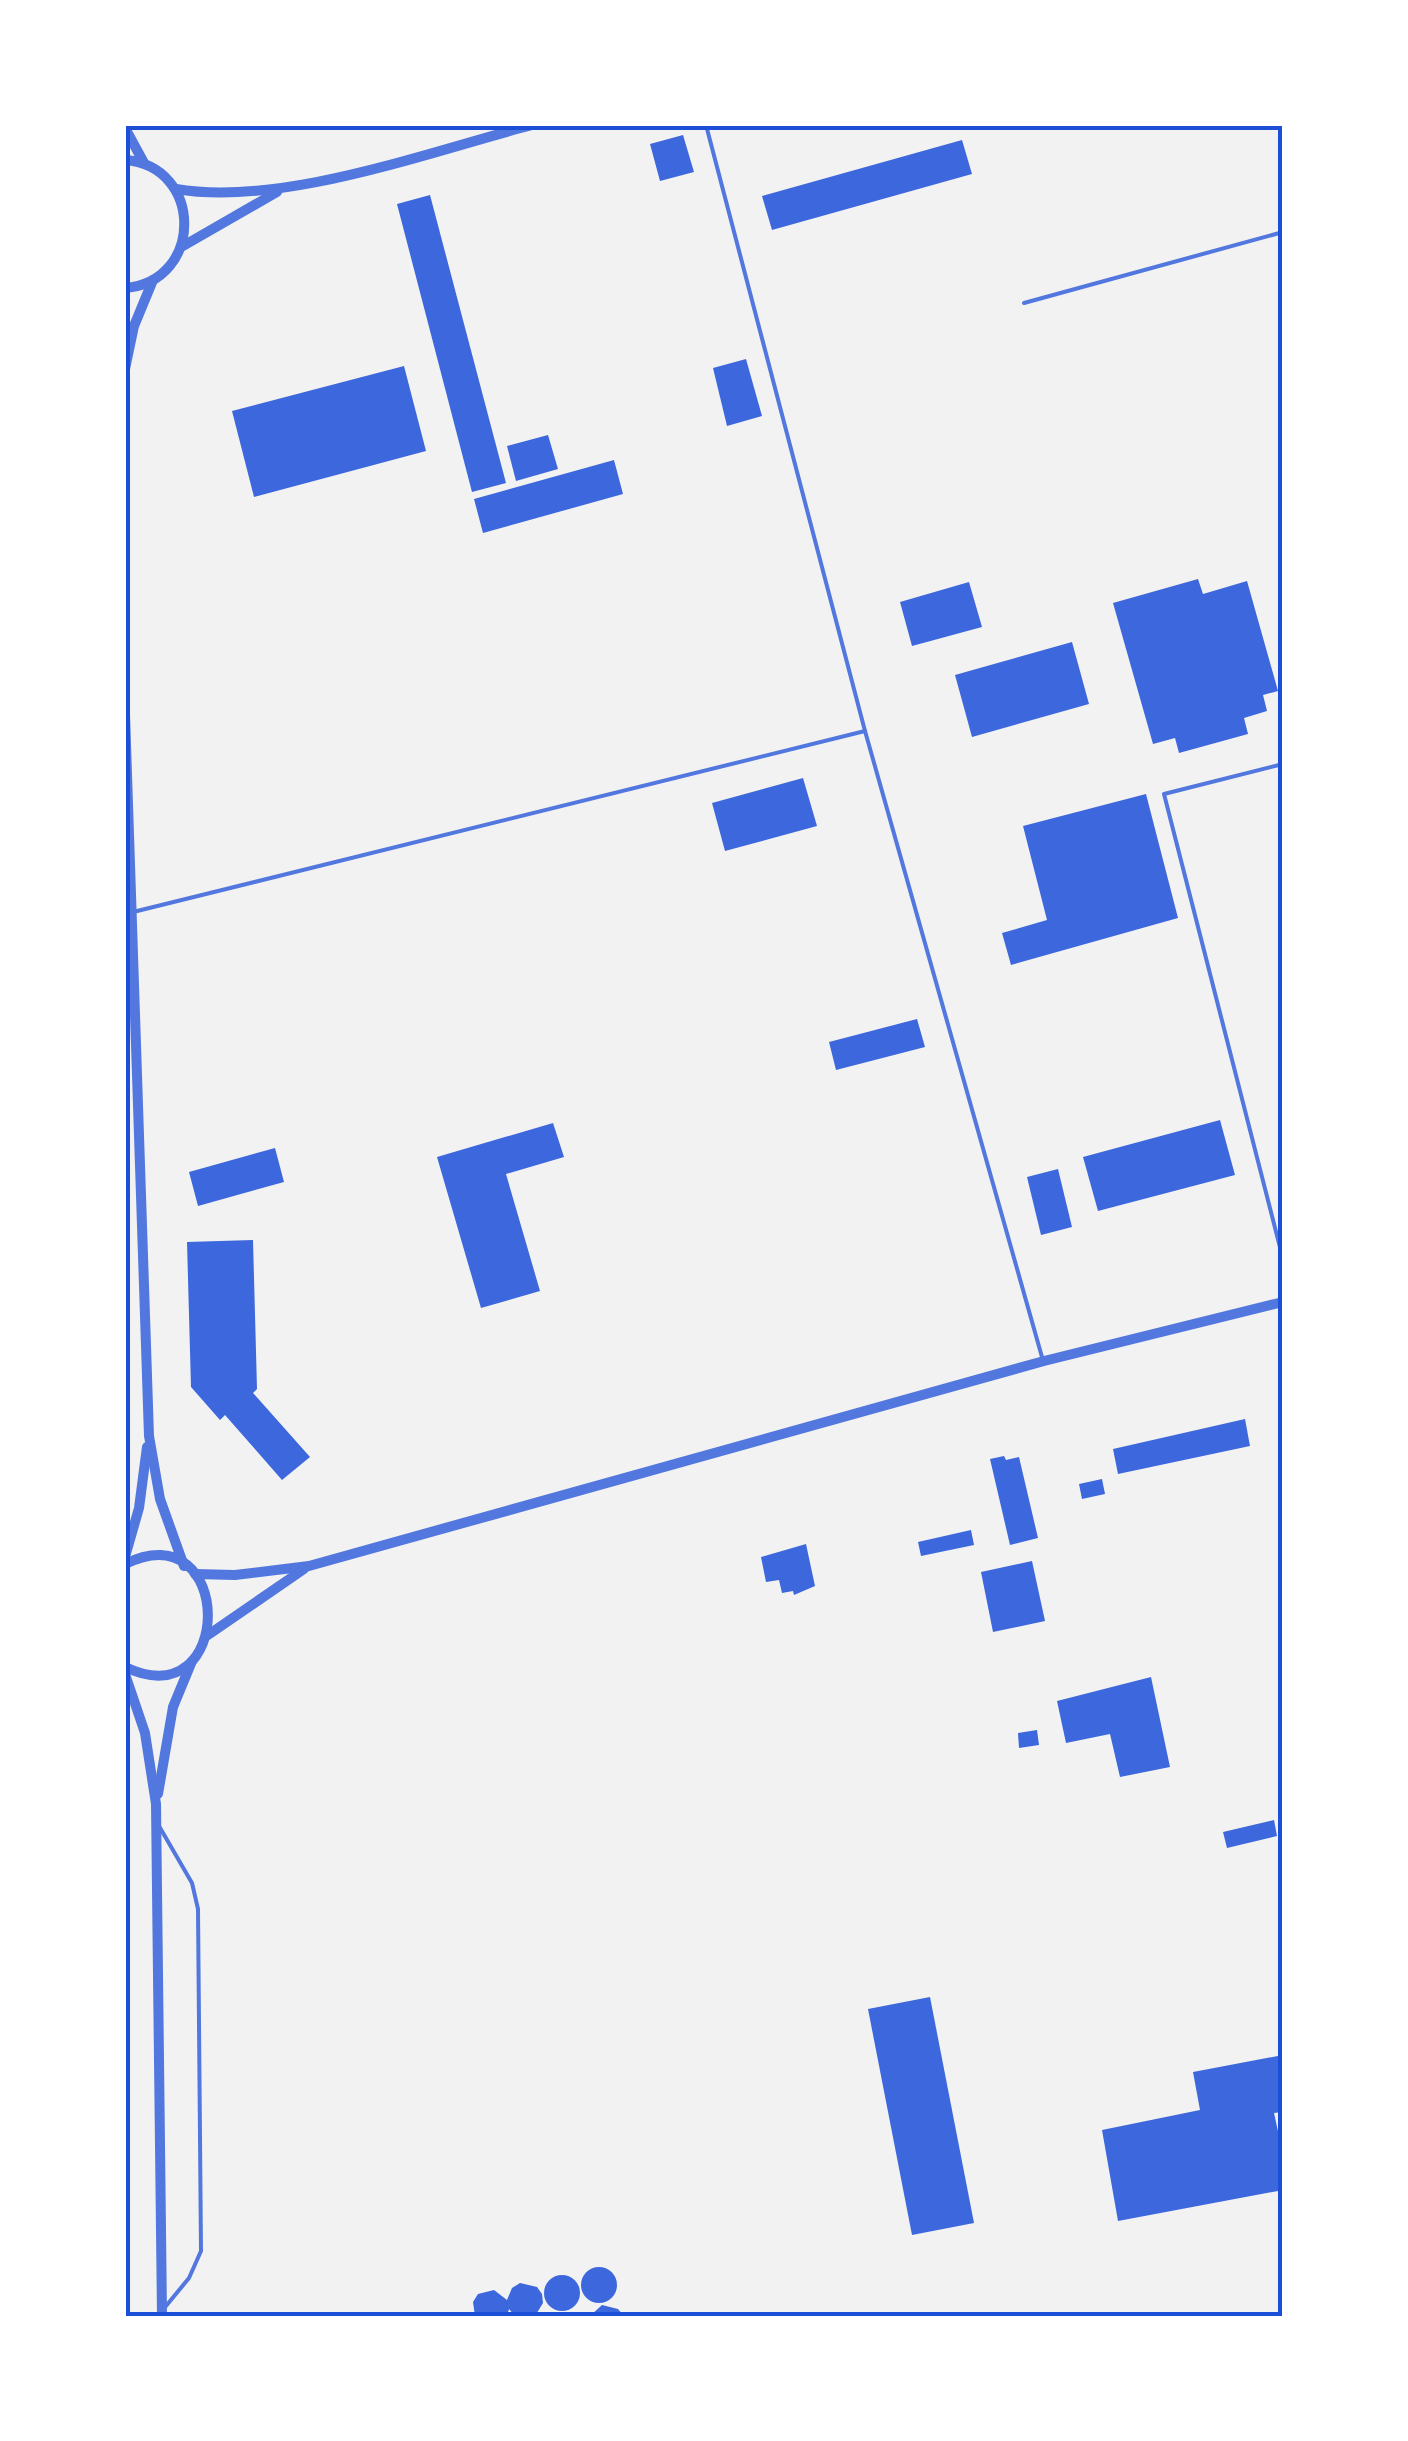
<svg xmlns="http://www.w3.org/2000/svg" width="1408" height="2441" font-family="'Public Sans',sans-serif">
<rect width="100%" height="100%" fill="#f2f2f2"/>
<!-- building -->
<g fill="#3d67dc">
<path d="M 683,135 L 694,172 L 660,181 L 650,144 Z"/>
<path d="M 962,140 L 972,174 L 772,230 L 762,196 Z"/>
<path d="M 430,195 L 506,483 L 472,492 L 397,204 Z"/>
<path d="M 746,359 L 762,416 L 727,426 L 713,368 Z"/>
<path d="M 404,366 L 426,451 L 254,497 L 232,411 Z"/>
<path d="M 548,435 L 558,469 L 516,481 L 507,446 Z"/>
<path d="M 614,460 L 623,494 L 483,533 L 474,499 Z"/>
<path d="M 1198,579 L 1203,594 L 1247,581 L 1278,691 L 1263,695 L 1267,711 L 1244,718 L 1248,734 L 1179,753 L 1175,738 L 1153,744 L 1113,603 Z"/>
<path d="M 969,582 L 982,627 L 912,646 L 900,602 Z"/>
<path d="M 1072,642 L 1089,704 L 972,737 L 955,675 Z"/>
<path d="M 803,778 L 817,826 L 725,851 L 712,803 Z"/>
<path d="M 1146,794 L 1178,918 L 1011,965 L 1002,933 L 1047,920 L 1023,826 Z"/>
<path d="M 917,1019 L 925,1047 L 836,1070 L 829,1042 Z"/>
<path d="M 1220,1120 L 1235,1175 L 1098,1211 L 1083,1157 Z"/>
<path d="M 553,1123 L 564,1157 L 506,1174 L 540,1291 L 481,1308 L 437,1157 Z"/>
<path d="M 275,1148 L 284,1182 L 198,1206 L 189,1172 Z"/>
<path d="M 1058,1169 L 1072,1227 L 1041,1235 L 1027,1177 Z"/>
<path d="M 253,1240 L 257,1389 L 253,1393 L 310,1457 L 282,1480 L 225,1415 L 220,1420 L 191,1387 L 187,1242 Z"/>
<path d="M 1245,1419 L 1250,1446 L 1118,1474 L 1113,1449 Z"/>
<path d="M 1004,1456 L 1006,1460 L 1019,1457 L 1038,1538 L 1010,1545 L 990,1459 Z"/>
<path d="M 1102,1479 L 1105,1494 L 1082,1499 L 1079,1484 Z"/>
<path d="M 971,1530 L 974,1545 L 921,1556 L 918,1542 Z"/>
<path d="M 806,1544 L 815,1586 L 794,1595 L 793,1591 L 782,1593 L 779,1580 L 766,1582 L 761,1557 Z"/>
<path d="M 1032,1561 L 1045,1621 L 993,1632 L 981,1572 Z"/>
<path d="M 1151,1677 L 1170,1767 L 1120,1777 L 1110,1734 L 1066,1743 L 1057,1701 Z"/>
<path d="M 1037,1730 L 1039,1745 L 1019,1748 L 1018,1733 Z"/>
<path d="M 1274,1820 L 1277,1836 L 1227,1848 L 1223,1832 Z"/>
<path d="M 930,1997 L 974,2223 L 912,2235 L 868,2009 Z"/>
<path d="M 1283,2055 L 1283,2112 L 1274,2113 L 1283,2154 L 1283,2190 L 1118,2221 L 1102,2130 L 1200,2110 L 1193,2072 Z"/>
<circle cx="599" cy="2285" r="18"/>
<circle cx="562" cy="2293" r="18"/>
<path d="M 520,2283 L 537,2287 L 542,2294 L 543,2303 L 535,2316 L 515,2316 L 509,2309 L 507,2316 L 475,2316 L 473,2302 L 478,2294 L 494,2290 L 507,2300 L 512,2288 Z"/>
<path d="M 602,2305 L 618,2309 L 624,2316 L 590,2316 Z"/>
</g>
<g fill="none" stroke-linecap="round" stroke-linejoin="round">
<!-- service -->
<g stroke="#5277de" stroke-width="4">
<path d="M 706,125 L 865,731 L 1042,1357"/>
<path d="M 1024,303 L 1283,232"/>
<path d="M 1283,764 L 1164,794 L 1283,1259"/>
<path d="M 125,914 L 865,731"/>
<path d="M 159,1826 L 192,1883 L 198,1909 L 201,2251 L 189,2278 L 166,2306"/>
</g>
<!-- tertiary -->
<g stroke="#5277de" stroke-width="10">
<path d="M 125,128 L 144,163"/>
<path d="M 125,160 C 204,166 204,282 125,288"/>
<path d="M 176,189 C 281,207 428,152 532,125"/>
<path d="M 183,246 L 277,192"/>
<path d="M 125,369 L 134,326 L 153,280"/>
<path d="M 125,714 L 149,1436 L 160,1499 L 184,1566"/>
<path d="M 125,1557 L 139,1508 L 147,1447"/>
<path d="M 125,1564 C 235,1510 236,1720 125,1667"/>
<path d="M 195,1574 L 235,1575 L 309,1566 L 1044,1361 L 1283,1302"/>
<path d="M 208,1635 L 304,1569"/>
<path d="M 125,1674 L 145,1733 L 156,1804 L 162,2316"/>
<path d="M 158,1794 L 173,1707 L 192,1661"/>
</g>
</g>
<!-- border -->
<rect width="1408" height="2441" fill="none" stroke="#ffffff" stroke-width="255"/>
<rect x="128" y="128" width="1152" height="2186" fill="none" stroke="#1d4ed8" stroke-width="4"/>
</svg>
